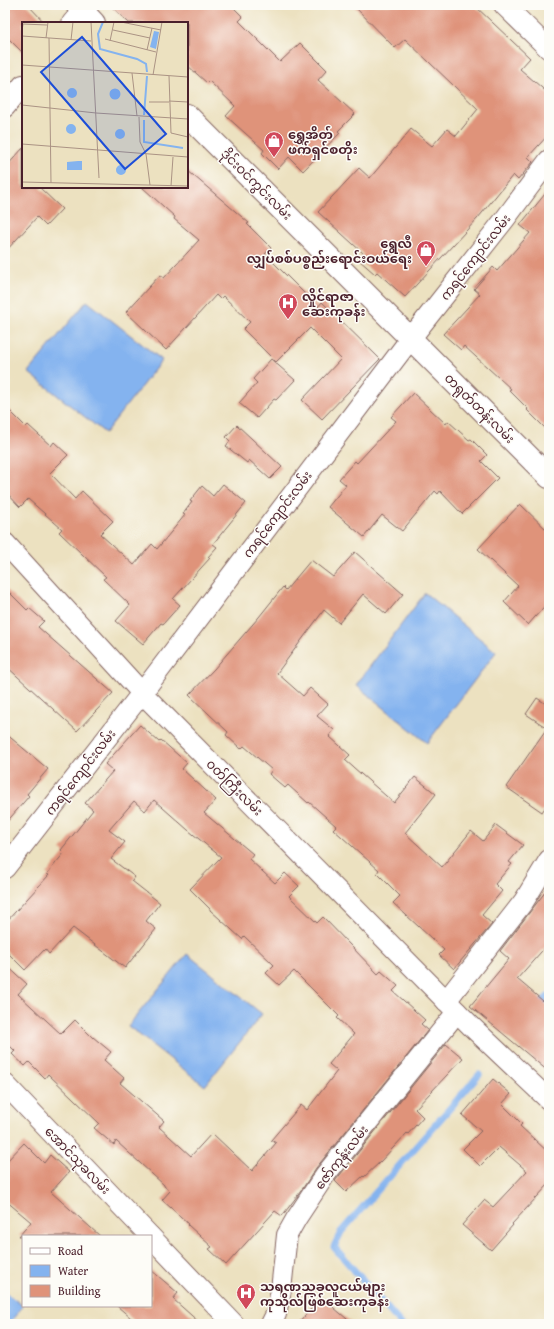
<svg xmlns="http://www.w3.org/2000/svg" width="554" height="1329" font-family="'Gentium Book Plus','Noto Sans Myanmar',serif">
<rect width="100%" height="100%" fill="#fdfcf7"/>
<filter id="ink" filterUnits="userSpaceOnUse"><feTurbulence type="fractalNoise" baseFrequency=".025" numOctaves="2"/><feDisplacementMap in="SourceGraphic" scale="8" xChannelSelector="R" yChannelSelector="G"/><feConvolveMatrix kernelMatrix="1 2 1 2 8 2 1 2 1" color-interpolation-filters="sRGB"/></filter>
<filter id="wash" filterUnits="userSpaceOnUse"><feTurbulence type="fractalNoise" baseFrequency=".012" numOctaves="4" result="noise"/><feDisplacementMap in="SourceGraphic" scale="16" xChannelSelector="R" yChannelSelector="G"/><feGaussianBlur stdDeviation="0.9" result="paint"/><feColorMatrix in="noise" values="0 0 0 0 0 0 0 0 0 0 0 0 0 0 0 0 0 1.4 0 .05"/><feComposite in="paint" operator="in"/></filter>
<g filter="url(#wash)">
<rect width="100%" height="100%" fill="#ece1c0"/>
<!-- water -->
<g fill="#84b3ef" stroke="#67698d">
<path d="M 87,301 L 162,360 L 105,433 L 28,372 Z"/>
<path d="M 425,593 L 496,652 L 427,743 L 356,685 Z"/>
<path d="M 187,954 L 262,1014 L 205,1086 L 128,1026 Z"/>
<path d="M 5,1292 L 23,1306 L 9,1324 L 5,1324 Z"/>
</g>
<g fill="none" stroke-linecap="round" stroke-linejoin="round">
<!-- stream -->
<g stroke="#84b3ef" stroke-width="7">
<path d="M 538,1007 L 549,996"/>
<path d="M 401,1324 L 334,1247 L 341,1232 L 479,1075"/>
</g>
</g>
<g id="blocks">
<!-- building -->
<g fill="#df937a">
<path d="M 10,5 L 28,5 L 45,23 L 23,23 L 23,53 L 5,35 L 5,10 Z"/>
<path d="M 110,5 L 231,5 L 243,17 L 239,21 L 280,62 L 300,43 L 327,70 L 318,80 L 355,114 L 338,131 L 340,133 L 303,171 L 289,157 L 278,169 L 262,153 L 264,150 L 226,116 L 235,106 L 209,81 L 207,83 L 187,65 L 187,23 L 129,23 Z"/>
<path d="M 353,5 L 474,5 L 530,58 L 520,69 L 549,94 L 549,134 L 528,157 L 533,162 L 518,180 L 513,175 L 478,218 L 405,297 L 377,272 L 375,274 L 359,260 L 364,254 L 318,212 L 359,168 L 370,178 L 411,129 L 432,146 L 447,129 L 456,136 L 478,109 L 405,39 L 395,48 Z"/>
<path d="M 23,148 L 23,187 L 39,187 L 62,209 L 46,226 L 37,217 L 5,252 L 5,168 Z"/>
<path d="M 187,170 L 249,223 L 247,224 L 271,248 L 265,254 L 318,307 L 322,302 L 380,359 L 322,419 L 302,400 L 341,359 L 310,328 L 276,362 L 243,329 L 250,322 L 223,296 L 220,299 L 216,295 L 166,350 L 126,312 L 160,275 L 164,278 L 199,240 L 174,219 L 175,217 L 142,187 L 187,187 Z"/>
<path d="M 549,189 L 549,432 L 527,410 L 528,409 L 509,390 L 511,389 L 464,346 L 461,350 L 443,334 L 480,294 L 474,289 L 493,267 L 497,271 L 530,233 L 520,225 Z"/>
<path d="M 271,359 L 295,380 L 276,400 L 274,399 L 257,418 L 239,403 L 257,383 L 253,379 Z"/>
<path d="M 413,393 L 446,424 L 448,421 L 469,440 L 471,439 L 487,455 L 481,461 L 498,478 L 462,514 L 440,491 L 438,494 L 435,491 L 402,531 L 382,515 L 364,537 L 328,507 L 346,485 L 339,479 L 355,461 L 357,463 L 396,421 L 391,417 Z"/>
<path d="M 5,406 L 26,427 L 28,425 L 51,446 L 54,442 L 68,455 L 50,473 L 75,499 L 82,491 L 113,521 L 100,534 L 134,565 L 152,544 L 157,549 L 185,515 L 183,514 L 192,502 L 190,501 L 202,486 L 213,496 L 223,484 L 246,503 L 213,544 L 217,547 L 208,557 L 210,558 L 173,599 L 180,605 L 163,624 L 161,623 L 143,644 L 116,621 L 130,605 L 103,579 L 106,577 L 59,532 L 62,529 L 28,499 L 20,507 L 5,491 Z"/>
<path d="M 237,425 L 282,467 L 270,479 L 249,460 L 247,463 L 226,446 L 230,441 L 226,437 Z"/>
<path d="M 520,504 L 549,532 L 549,601 L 528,625 L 504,602 L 518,586 L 478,549 Z"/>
<path d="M 355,552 L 403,594 L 386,614 L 363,594 L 339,623 L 324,610 L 277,673 L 303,696 L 310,688 L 328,704 L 317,716 L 334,730 L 329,736 L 350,755 L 345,760 L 394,803 L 415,777 L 436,794 L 405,833 L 442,867 L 471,831 L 483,841 L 496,825 L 523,845 L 509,862 L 512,864 L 495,884 L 502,891 L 482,915 L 492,924 L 454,969 L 439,955 L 444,950 L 393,903 L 400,896 L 377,873 L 379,870 L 333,829 L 336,826 L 309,802 L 308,803 L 288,785 L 285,788 L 269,774 L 272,770 L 244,746 L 241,749 L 226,735 L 228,732 L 189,695 L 214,669 L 259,617 L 283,587 L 286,590 L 311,560 L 333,577 Z"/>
<path d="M 5,588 L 27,610 L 29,608 L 44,621 L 38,627 L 113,693 L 77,731 L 5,665 Z"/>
<path d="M 537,698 L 549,706 L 549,802 L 542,812 L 506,787 L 547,728 L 526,714 Z"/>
<path d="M 140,725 L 159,742 L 161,740 L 187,763 L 182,769 L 216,800 L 204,813 L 253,854 L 249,859 L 275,883 L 285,873 L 299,886 L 289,896 L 317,923 L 323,917 L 378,974 L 381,971 L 398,986 L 393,991 L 425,1020 L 421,1024 L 428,1030 L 316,1168 L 301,1191 L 282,1216 L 275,1211 L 226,1265 L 209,1249 L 212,1247 L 188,1225 L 189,1224 L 162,1200 L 170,1191 L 164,1186 L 164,1185 L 116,1141 L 114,1145 L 94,1128 L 99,1123 L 48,1074 L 45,1078 L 29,1062 L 25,1066 L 12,1054 L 15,1051 L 5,1041 L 5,964 L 27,984 L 18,994 L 61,1034 L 75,1020 L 93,1038 L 93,1037 L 111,1052 L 104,1060 L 124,1078 L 120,1083 L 164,1121 L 159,1127 L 191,1156 L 212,1133 L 252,1171 L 276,1143 L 271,1140 L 301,1105 L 307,1110 L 337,1071 L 329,1064 L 354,1034 L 337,1018 L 339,1016 L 294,971 L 279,985 L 266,973 L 274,965 L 244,936 L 242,939 L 210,910 L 210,909 L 190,889 L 221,857 L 188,830 L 154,800 L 145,811 L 134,801 L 109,830 L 125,842 L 111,859 L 135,877 L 132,881 L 160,903 L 146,921 L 156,929 L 125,968 L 73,928 L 49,954 L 45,949 L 25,970 L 5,950 L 5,923 L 49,875 L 47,874 L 64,853 L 61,850 L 93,810 L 85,803 L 113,771 L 105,764 Z"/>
<path d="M 5,733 L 48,769 L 27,794 L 29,796 L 5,824 Z"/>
<path d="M 549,887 L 549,943 L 517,979 L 549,1006 L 549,1072 L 470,1006 L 509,959 L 500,951 Z"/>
<path d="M 446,1044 L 463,1058 L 415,1109 L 423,1117 L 408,1134 L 407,1133 L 380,1162 L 364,1177 L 363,1176 L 346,1192 L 335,1181 Z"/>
<path d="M 493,1079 L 511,1094 L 502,1104 L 522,1124 L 520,1126 L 549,1153 L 549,1184 L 512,1224 L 513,1225 L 491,1250 L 462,1225 L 484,1200 L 493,1207 L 527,1171 L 499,1147 L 480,1166 L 463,1149 L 481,1131 L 462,1115 Z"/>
<path d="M 24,1143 L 44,1163 L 50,1155 L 69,1172 L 51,1192 L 100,1236 L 19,1236 L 31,1222 L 5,1200 L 5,1163 Z"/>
<path d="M 151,1270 L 178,1293 L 173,1299 L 201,1324 L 138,1324 L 117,1306 L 151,1306 Z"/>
<path d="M 321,1297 L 353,1324 L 298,1324 Z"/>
</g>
</g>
</g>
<g filter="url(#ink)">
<use href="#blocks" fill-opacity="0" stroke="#83635f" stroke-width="1"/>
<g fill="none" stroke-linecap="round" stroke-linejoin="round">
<!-- minor casing -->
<g stroke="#83635f" stroke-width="22">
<g id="minor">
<path d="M 504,5 L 549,49"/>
<path d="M 72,23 L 88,5"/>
<path d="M 5,107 L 23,85"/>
<path d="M 5,543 L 142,693 L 471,1026 L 549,1100"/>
<path d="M 5,868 L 142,693 L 411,338 L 505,219 L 549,160"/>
<path d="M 446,1001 L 524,901 L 549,860"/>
<path d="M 5,1084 L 150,1236"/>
<path d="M 151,1237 L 234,1324"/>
<path d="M 271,1324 L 276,1314 L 281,1290 L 287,1235 L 296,1219 L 325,1175 L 457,1012"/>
</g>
</g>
<!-- tertiary casing -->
<g stroke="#83635f" stroke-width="24">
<g id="tertiary">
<path d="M 77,5 L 94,23"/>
<path d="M 187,115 L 549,477"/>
</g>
</g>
<!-- minor -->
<use href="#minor" stroke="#fff" stroke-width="20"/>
<!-- tertiary -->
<use href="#tertiary" stroke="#fff" stroke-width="22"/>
</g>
</g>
<!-- icons -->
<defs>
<g id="shop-pin" transform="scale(1)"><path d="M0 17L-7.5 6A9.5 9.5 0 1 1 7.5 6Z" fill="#d1495b" stroke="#fdfcf7"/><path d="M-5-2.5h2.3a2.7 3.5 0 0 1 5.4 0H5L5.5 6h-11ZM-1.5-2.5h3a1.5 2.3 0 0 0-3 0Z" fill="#fff"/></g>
<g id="hospital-pin" transform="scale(1)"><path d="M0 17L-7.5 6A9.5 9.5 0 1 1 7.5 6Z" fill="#d1495b" stroke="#fdfcf7"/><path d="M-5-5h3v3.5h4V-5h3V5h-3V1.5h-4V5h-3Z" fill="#fff"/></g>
</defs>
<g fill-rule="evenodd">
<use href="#shop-pin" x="274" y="141"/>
<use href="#shop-pin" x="426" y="250"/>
<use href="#hospital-pin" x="288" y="303"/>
<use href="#hospital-pin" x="246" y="1293"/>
</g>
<g text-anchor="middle" stroke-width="3" stroke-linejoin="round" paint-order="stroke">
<!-- poi labels -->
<g font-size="13" font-weight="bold" fill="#4a1f2b" stroke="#fdfcf7" text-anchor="start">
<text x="288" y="139">ရွှေအိတ်<tspan x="288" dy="15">ဖက်ရှင်စတိုး</tspan></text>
<text x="412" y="248" text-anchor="end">ရွှေလီ<tspan x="412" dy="15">လျှပ်စစ်ပစ္စည်းရောင်းဝယ်ရေး</tspan></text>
<text x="302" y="301">လှိုင်ရာဇာ<tspan x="302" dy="15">ဆေးကုခန်း</tspan></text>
<text x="260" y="1291">သရဏသုခလူငယ်များ<tspan x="260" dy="15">ကုသိုလ်ဖြစ်ဆေးကုခန်း</tspan></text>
</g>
<!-- street labels -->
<g font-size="13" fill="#4a1f2b" stroke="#fdfcf7">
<text transform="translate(257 184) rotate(45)" y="5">ဒိုင်းဝင်ကွင်းလမ်း</text>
<text transform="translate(475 257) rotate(-52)" y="5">ကရင်ကျောင်းလမ်း</text>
<text transform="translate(480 408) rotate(45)" y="5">တရုတ်တန်းလမ်း</text>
<text transform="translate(277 514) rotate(-53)" y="5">ကရင်ကျောင်းလမ်း</text>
<text transform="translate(80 772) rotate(-52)" y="5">ကရင်ကျောင်းလမ်း</text>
<text transform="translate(235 787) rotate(45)" y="5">၀တ်ကြီးလမ်း</text>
<text transform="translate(341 1157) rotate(-52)" y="5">ဇော်ကုန်းလမ်း</text>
<text transform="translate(78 1160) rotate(46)" y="5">အောင်သုခလမ်း</text>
</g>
</g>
<!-- overview -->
<g transform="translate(22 22)">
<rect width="166" height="166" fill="#ece1c0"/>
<path d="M 132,9 L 137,10 L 134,27 L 128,25 ZM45 71a5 5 0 1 1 10 0a5 5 0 1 1-10 0ZM87.5 72a5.5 5.5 0 1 1 11 0a5.5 5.5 0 1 1-11 0ZM44 107a5 5 0 1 1 10 0a5 5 0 1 1-10 0ZM93 112a5 5 0 1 1 10 0a5 5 0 1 1-10 0ZM 56,139 L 60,139 L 60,148 L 45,148 L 45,140 ZM94 148a5 5 0 1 1 10 0a5 5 0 1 1-10 0Z" fill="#84b3ef"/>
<path fill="none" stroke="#84b3ef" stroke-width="2" d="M 81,0 L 76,12 L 78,27 L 115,37 L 124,42 L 125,50M 122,93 L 125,54M 122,98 L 122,120 L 161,126"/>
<path fill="none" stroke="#ab9384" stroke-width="1" d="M 69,0 L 77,156M 99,0 L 139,8M 91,8 L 128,16M 0,9 L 1,2 L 25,3M 0,14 L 69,19M 24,16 L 26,0M 27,16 L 29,161M 83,17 L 134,30M 49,18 L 51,0M 88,19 L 92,0M 125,28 L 130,6M 0,43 L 166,55M 110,51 L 115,94M 131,53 L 140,0M 147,54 L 149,111 L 166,115M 147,79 L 166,80M 127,80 L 147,80M 0,83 L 74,91 L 166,97M 117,95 L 118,120 L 124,132 L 128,163M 0,122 L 166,135M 0,160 L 166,164M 149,164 L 151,135"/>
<path fill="#1d4ed8" fill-opacity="0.15" stroke="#1d4ed8" stroke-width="2" d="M 60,15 L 144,112 L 103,147 L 19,50 Z"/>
<rect width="166" height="166" fill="none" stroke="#4a1f2b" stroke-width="2"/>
</g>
<!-- margin -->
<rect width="554" height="1329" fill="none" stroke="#fdfcf7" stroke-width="20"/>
<!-- legend -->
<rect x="22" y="1235" width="130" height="72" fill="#fdfcf7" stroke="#b5a4a5"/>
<rect x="30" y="1248" width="20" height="6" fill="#ffffff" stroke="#b5a4a5"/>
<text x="58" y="1255" font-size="12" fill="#4a1f2b">Road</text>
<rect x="30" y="1265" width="20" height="12" fill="#84b3ef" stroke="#b5a4a5"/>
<text x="58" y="1275" font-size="12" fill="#4a1f2b">Water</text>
<rect x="30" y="1285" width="20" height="12" fill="#df937a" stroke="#b5a4a5"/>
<text x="58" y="1295" font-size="12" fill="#4a1f2b">Building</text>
</svg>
